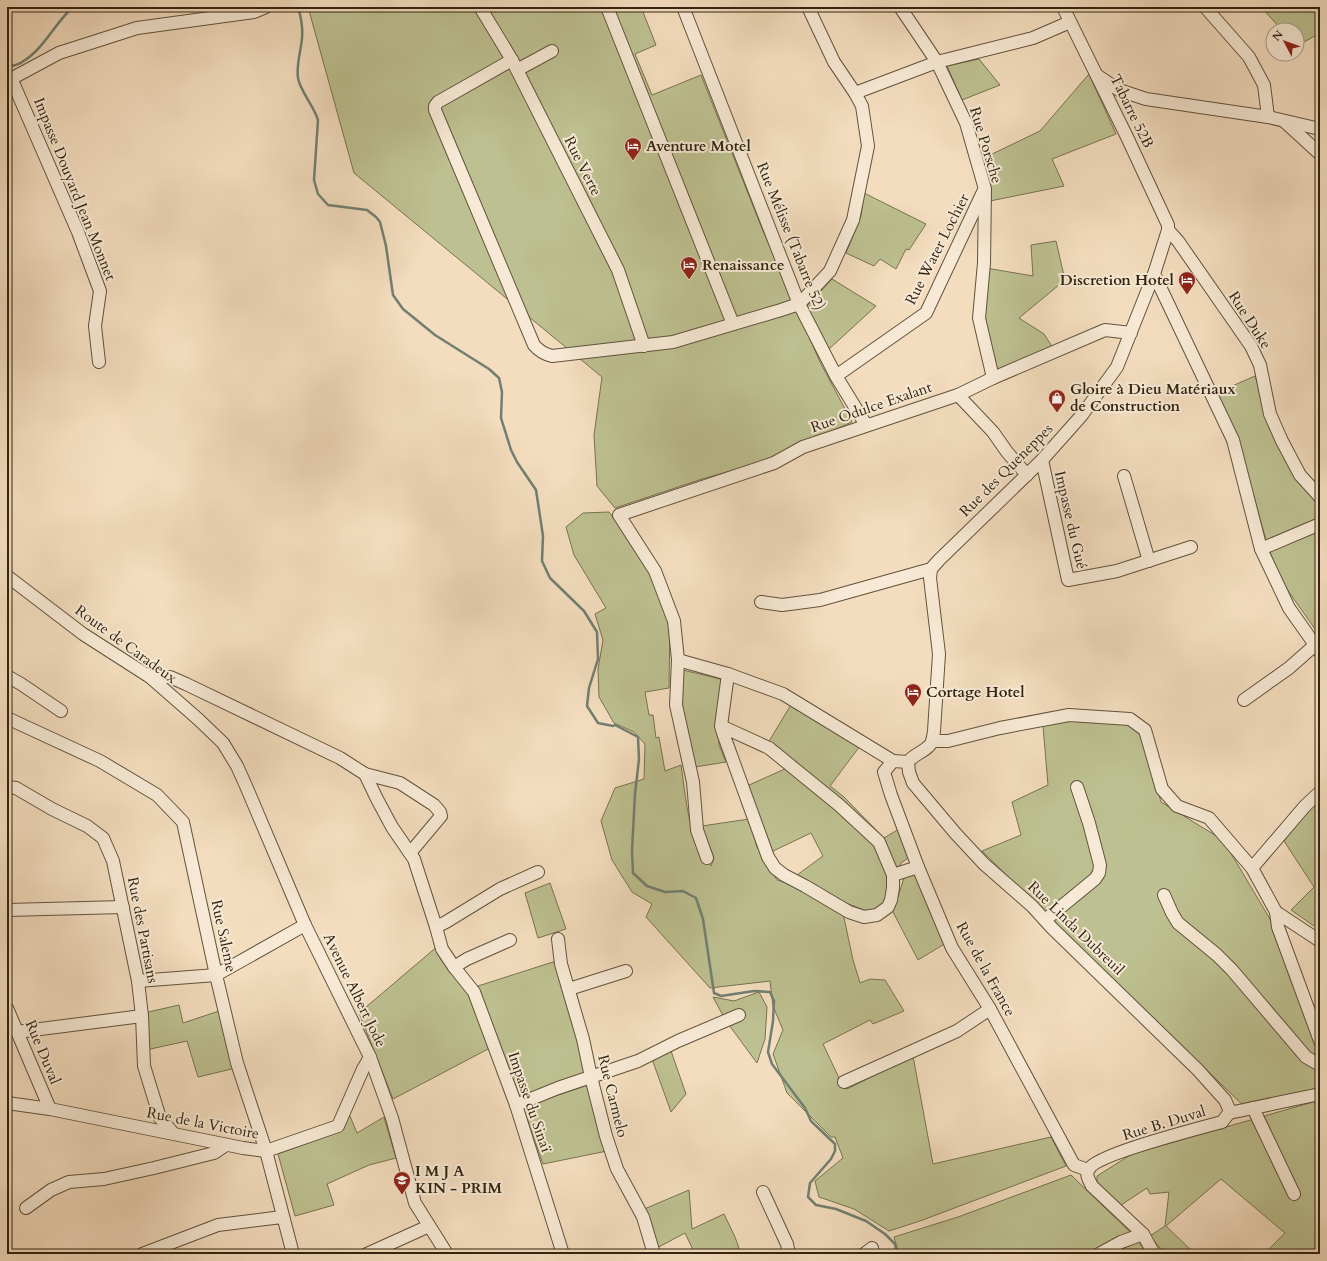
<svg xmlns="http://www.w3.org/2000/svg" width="1327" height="1261" font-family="Cardo,serif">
<rect width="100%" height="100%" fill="#f3ddbe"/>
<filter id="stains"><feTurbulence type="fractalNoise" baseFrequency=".005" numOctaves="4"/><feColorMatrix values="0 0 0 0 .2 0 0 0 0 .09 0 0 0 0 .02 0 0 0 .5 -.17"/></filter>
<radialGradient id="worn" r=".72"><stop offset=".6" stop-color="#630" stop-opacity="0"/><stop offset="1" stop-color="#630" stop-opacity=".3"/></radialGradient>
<!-- green -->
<g fill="#bdc090" stroke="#787250">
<path d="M 308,7 L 641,7 L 656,45 L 635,54 L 652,95 L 701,75 L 763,231 L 820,362 L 852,422 L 762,462 L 702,479 L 615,508 L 597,486 L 594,435 L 602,377 L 354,173 Z"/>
<path d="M 1261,7 L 1320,7 L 1320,33 L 1297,46 L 1297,30 L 1282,30 Z"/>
<path d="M 979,59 L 1000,85 L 962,100 L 947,66 Z"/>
<path d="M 1089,74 L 1116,134 L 1052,159 L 1064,186 L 990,201 L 986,157 L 1040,131 Z"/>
<path d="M 864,193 L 926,224 L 909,250 L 906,249 L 896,269 L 880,259 L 874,266 L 846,253 L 861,216 Z"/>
<path d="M 1056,241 L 1065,280 L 1019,318 L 1044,334 L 1053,348 L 994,372 L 983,320 L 986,268 L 1033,276 L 1031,245 Z"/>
<path d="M 832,279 L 876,306 L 828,350 L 806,307 Z"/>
<path d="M 1255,376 L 1268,415 L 1295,478 L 1320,505 L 1320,520 L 1266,540 L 1237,437 L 1216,393 Z"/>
<path d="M 609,512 L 646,563 L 670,622 L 669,688 L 645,692 L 649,715 L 653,715 L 656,738 L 659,737 L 665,771 L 681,765 C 686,797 688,842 711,866 L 714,858 L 702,826 L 749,819 L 757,847 L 777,880 L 813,891 L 843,913 L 853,960 L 860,983 L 870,979 L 885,980 L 904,1011 L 873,1024 L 870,1020 L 823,1044 L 840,1080 L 847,1089 L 913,1056 L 933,1164 L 1051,1137 L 1066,1166 L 920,1221 L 889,1231 L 854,1209 L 819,1197 L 815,1181 L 843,1158 L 835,1137 L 831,1137 L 787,1093 L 773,1054 L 783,1030 L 773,1006 L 770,981 L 710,988 L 646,917 L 652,904 L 632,892 L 612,860 L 601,821 L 615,788 L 644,779 L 645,744 L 634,732 L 614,723 L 599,697 L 598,669 L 603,640 L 595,614 L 606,608 L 574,555 L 566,527 L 583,513 Z"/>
<path d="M 1320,528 L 1320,626 L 1315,629 L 1284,585 L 1269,550 Z"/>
<path d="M 679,669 L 724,680 L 718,721 L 719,745 L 726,762 L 695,767 L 682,713 Z"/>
<path d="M 792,703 L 860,746 L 830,786 L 844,797 L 884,838 L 899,829 L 911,856 L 901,863 L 896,875 L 888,907 L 877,915 L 846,903 L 797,875 L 823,856 L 811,833 L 771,852 L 747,786 L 798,763 L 768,743 Z"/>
<path d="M 1069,720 L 1128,724 L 1143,736 L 1161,802 L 1223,840 L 1270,919 L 1289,975 L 1320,1057 L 1320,1092 L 1249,1111 L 1105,972 L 982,851 L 1021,835 L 1012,802 L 1048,785 L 1043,726 Z"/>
<path d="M 1320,800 L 1320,923 L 1314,926 L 1291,910 L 1314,887 L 1284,841 L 1311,807 Z"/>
<path d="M 916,873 L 946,943 L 918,960 L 893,912 L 904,878 Z"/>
<path d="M 550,883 L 566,929 L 538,938 L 525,893 Z"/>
<path d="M 439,945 L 470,995 L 490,1048 L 393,1099 L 359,1013 Z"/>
<path d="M 556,961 L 588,1075 L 521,1100 L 478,986 Z"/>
<path d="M 759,992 L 767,1007 L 765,1039 L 757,1063 L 726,1021 L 713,997 L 734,1001 Z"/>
<path d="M 179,1005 L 183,1023 L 222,1010 L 236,1068 L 198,1077 L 187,1041 L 146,1050 L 144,1013 Z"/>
<path d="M 671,1051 L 686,1094 L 671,1112 L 652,1059 Z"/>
<path d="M 588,1085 L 607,1151 L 543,1164 L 523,1107 Z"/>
<path d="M 1320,1100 L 1320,1254 L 1264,1254 L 1285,1233 L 1221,1179 L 1166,1226 L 1195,1254 L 1165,1254 L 1150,1236 L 1165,1226 L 1169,1192 L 1150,1194 L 1147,1188 L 1121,1205 L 1097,1182 L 1097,1176 L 1132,1154 Z"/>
<path d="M 350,1116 L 357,1133 L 384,1117 L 396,1158 L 369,1165 L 327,1184 L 334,1205 L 295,1216 L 278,1154 L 336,1133 Z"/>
<path d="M 1071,1175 L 1132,1234 L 1095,1254 L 899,1254 L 894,1237 L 958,1217 Z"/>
<path d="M 689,1190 L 692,1229 L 724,1214 L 735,1237 L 741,1254 L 695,1254 L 685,1233 L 655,1249 L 642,1210 Z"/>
<path d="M 1138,1242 L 1149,1254 L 1111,1254 Z"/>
</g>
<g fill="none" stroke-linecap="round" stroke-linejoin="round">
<!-- stream -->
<g stroke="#717f72" stroke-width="2.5">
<path d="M 298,7 C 301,17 303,27 302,38 C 301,51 296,65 298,78 C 300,91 314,106 318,120 L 314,180 L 318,194 L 328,205 L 367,210 L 376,217 L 380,222 L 386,246 L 393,295 L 403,309 L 435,335 L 489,369 L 499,378 L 502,392 L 501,418 L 511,450 L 517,462 L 536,490 L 543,536 L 542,561 L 550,578 L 584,611 L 597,632 L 598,659 L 589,688 L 587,706 L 598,723 L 613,726 L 615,725 L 638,737 L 639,759 L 635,794 L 632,850 L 633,873 L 647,886 L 665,892 L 683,891 L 696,898 L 703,919 L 714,993 L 721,996 L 754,991 L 770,992 L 774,1001 L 773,1021 L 768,1052 L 772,1064 L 805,1108 L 811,1121 L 835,1144 L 835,1151 L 831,1159 L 810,1183 L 808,1197 L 816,1205 L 836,1209 L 866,1221 L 885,1234 L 895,1244 L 897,1254"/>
<path d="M 7,67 C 12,66 18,65 22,62 C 44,49 54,24 73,7"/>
</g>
<!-- minor casing -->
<g stroke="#62523c" stroke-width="14">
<g id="minor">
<path d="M 480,7 L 512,60 L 618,270 L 644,346"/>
<path d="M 607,7 L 733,324"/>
<path d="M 683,7 L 799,304 L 836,376 L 866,425"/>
<path d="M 900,7 L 937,62 L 966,123 L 985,189 L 984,263 L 979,318 L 993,378"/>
<path d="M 1205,7 L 1249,57 L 1264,85 L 1268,117"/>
<path d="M 512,60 L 438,102 L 435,106 L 435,110 L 534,345 C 539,351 544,354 552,356 L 673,342 L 781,310 L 799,304 L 830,271 L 853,220 L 868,146 L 862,106 L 855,93 L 834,62 L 808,7"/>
<path d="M 517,70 L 552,51"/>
<path d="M 1098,76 L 1119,90 L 1146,99 L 1268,117 L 1320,129"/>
<path d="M 11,78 L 78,232 L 100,291 L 95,326 L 99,362"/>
<path d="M 7,81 L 59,53 L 137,28 L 254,12 L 266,7"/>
<path d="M 855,93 L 937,62 L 1033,38 L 1070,22"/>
<path d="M 1284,121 L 1320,154"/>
<path d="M 1168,230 L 1178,241 L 1251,346 L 1260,365 L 1270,414 L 1282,441 L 1300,475 L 1320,497"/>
<path d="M 1154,274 L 1233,440 L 1261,549 L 1289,608 L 1320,652"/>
<path d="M 836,376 L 926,313 L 983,192"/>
<path d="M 958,395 L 993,432 L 1007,452 L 1027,475"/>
<path d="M 1042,460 L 1068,580 L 1117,571 L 1191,547"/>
<path d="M 1124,476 L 1149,561"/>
<path d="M 1261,549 L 1320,524"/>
<path d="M 7,576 L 83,634 L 150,677 L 198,719 L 223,743 L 237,766 L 246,786 L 305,925 L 370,1057 L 392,1118 L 415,1203 L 447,1254"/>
<path d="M 761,602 L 782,605 L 820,600 L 931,569 L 939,560 L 1042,460 L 1082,415 L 1117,367 L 1154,274 L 1168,230 L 1168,225 L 1127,137 L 1063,7"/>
<path d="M 678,660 L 728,674 L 783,694 L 893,761"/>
<path d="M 7,676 L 21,684 L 61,711"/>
<path d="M 150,677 L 170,677 L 186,684 L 340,758 L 365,774 L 400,783 L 434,805 L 440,812 L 441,816 L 410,853"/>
<path d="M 1244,700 L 1289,668 L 1315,645"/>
<path d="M 7,718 L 100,761 L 157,795 L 183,822 L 216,975 L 237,1063 L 266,1151 L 293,1254"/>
<path d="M 721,726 L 769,748 L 839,805 L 879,842 L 893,875 L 893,888 L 891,900 L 888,907 L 877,915 L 864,917 L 849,912 L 805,886 L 784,875 L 775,868 L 768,857 L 723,733 L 721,726 L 728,674"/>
<path d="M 932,741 L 948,741 L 1000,728 L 1069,715 L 1130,719 L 1145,730 L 1162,789 L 1177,806 L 1209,818 L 1252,868 L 1276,912 L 1320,941"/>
<path d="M 908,762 L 893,761 L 884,772 L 891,795 L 918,867 L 952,948 L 990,1009 L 1074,1165 L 1088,1170"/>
<path d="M 908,762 L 909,772 L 913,783 L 956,834 L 984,864 L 1032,906 L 1052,928 L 1198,1070 L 1225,1100 L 1229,1109 L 1229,1113"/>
<path d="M 908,762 C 914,754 922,753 929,746 C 933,743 933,736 934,731 L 939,654 L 930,578 L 931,569"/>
<path d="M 365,774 L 377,799 L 392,827 L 414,859 L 436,927 L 442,949 L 454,967 L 474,992 L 516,1105 L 563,1254"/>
<path d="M 7,787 L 16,788 L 52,809 L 87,826 L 103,838 L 113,861 L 138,981 L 142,1016 L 144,1066 L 160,1118 L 173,1133"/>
<path d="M 707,858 L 697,830 L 693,782 L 676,705 L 678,660 L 674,621 L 655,571 L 619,515 L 774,463 L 803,447 L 958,395 L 993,378 L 1105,330 L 1131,333"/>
<path d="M 1252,868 L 1305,806 L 1320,792"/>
<path d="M 893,875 L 918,867"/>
<path d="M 1164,895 L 1172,913 L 1178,923 L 1217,955 L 1232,970 L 1306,1057 L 1320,1065"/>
<path d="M 7,910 L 123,907"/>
<path d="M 1276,912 L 1278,927 L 1320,1041"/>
<path d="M 1045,920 L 1095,879 L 1099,873 L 1100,865 L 1089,823 L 1077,787"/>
<path d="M 436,927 L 446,922 L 500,889 L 538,872"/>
<path d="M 558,939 L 561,964 L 583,1039 L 591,1077 L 606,1136 L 617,1169 L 643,1217 L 654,1254"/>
<path d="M 454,967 L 467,959 L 510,940"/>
<path d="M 138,981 L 216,975 L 305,925"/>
<path d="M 569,989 L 626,971"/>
<path d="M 7,1008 L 50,1109"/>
<path d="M 17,1032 L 142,1016"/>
<path d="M 844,1082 L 957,1031 L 990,1009"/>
<path d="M 7,1103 L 50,1109 L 243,1148 L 266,1151 L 338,1126 L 363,1069 L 370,1057"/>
<path d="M 516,1105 L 558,1088 L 638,1061 L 678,1041 L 739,1015"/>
<path d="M 1253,1108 L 1294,1194"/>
<path d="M 1229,1113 L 1320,1094"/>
<path d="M 763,1192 L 787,1244 L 789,1254"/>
<path d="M 26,1208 L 51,1190 L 69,1182 L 104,1179 L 154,1168 L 214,1153 L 226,1145"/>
<path d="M 142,1254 L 218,1225 L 282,1217"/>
<path d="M 367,1254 L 429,1226"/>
<path d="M 864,1254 L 872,1248 L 873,1254"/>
<path d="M 1099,1254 L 1121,1242 L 1143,1234"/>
<path d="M 1154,1254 L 1143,1234 L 1092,1186 C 1089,1180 1085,1175 1089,1169 C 1097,1154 1201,1128 1222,1122 L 1229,1113"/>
</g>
</g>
<!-- minor -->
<use href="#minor" stroke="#f7e9d5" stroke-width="12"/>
</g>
<!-- icons -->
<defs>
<g id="hotel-pin" transform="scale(0.9)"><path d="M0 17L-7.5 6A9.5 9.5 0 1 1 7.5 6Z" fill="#8f2418" stroke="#f7e9d5"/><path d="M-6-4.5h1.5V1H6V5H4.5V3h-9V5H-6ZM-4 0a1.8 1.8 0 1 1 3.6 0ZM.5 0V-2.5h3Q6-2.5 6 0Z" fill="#fff"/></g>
<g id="shop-pin" transform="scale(0.9)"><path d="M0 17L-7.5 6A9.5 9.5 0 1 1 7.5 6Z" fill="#8f2418" stroke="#f7e9d5"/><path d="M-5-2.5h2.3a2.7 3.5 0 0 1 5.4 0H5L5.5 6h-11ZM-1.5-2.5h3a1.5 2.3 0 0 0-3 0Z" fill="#fff"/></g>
<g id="school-pin" transform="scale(0.9)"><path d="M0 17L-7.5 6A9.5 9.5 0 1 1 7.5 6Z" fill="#8f2418" stroke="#f7e9d5"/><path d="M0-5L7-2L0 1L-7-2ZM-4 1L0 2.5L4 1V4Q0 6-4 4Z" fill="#fff"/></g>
</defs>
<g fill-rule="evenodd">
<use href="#hotel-pin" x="633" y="146"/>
<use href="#hotel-pin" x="689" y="265"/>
<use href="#hotel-pin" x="1187" y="280"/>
<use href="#shop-pin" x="1057" y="398"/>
<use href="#hotel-pin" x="913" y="692"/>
<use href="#school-pin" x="402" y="1180"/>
</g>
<g text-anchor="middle" stroke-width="4" stroke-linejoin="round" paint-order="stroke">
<!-- street labels -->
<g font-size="15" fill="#322411" stroke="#f7e9d5">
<text transform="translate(1132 111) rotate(64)" y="5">Tabarre 52B</text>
<text transform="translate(986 145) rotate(73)" y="5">Rue Porsche</text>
<text transform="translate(583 166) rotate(63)" y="5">Rue Verte</text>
<text transform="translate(75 189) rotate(68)" y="5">Impasse Douyard Jean Monnet</text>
<text transform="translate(791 236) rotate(68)" y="5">Rue Mélisse (Tabarre 52)</text>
<text transform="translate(937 249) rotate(-63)" y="5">Rue Water Lochier</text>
<text transform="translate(1250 320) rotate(57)" y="5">Rue Duke</text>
<text transform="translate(871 407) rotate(-19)" y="5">Rue Odulce Exalant</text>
<text transform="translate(1006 470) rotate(-45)" y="5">Rue des Queneppes</text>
<text transform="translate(1071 520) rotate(77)" y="5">Impasse du Gué</text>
<text transform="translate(126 644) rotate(36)" y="5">Route de Caradeux</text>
<text transform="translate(1076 928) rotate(44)" y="5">Rue Linda Dubreuil</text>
<text transform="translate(143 930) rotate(79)" y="5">Rue des Partisans</text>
<text transform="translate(224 936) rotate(78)" y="5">Rue Saleme</text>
<text transform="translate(986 969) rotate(61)" y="5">Rue de la France</text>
<text transform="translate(355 990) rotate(64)" y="5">Avenue Albert Jode</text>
<text transform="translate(43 1052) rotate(67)" y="5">Rue Duval</text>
<text transform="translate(613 1096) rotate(76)" y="5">Rue Carmelo</text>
<text transform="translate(530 1102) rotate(71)" y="5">Impasse du Sinaï</text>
<text transform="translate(203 1123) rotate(11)" y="5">Rue de la Victoire</text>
<text transform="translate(1164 1123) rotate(-17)" y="5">Rue B. Duval</text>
</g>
<!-- poi labels -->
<g font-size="15" font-weight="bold" fill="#322411" stroke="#f7e9d5" text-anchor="start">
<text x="646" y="151">Aventure Motel</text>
<text x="702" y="270">Renaissance</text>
<text x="1174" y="285" text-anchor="end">Discretion Hotel</text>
<text x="1070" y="394">Gloire à Dieu Matériaux<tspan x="1070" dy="17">de Construction</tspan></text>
<text x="926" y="697">Cortage Hotel</text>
<text x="415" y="1176">I M J A<tspan x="415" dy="17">KIN - PRIM</tspan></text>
</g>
</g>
<!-- margin -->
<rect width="1327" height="1261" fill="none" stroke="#f3ddbe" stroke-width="24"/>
<rect x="8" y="8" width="1311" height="1245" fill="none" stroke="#322411" stroke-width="2"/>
<rect x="12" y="12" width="1303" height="1237" fill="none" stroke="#322411"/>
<!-- north arrow -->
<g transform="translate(1285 42) rotate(311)"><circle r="19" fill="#f7e9d5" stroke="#a89a87"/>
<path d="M0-3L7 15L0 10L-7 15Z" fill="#8f2418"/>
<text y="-6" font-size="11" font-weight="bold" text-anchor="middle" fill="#322411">N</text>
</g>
<rect width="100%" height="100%" filter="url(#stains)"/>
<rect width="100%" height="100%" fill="url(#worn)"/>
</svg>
